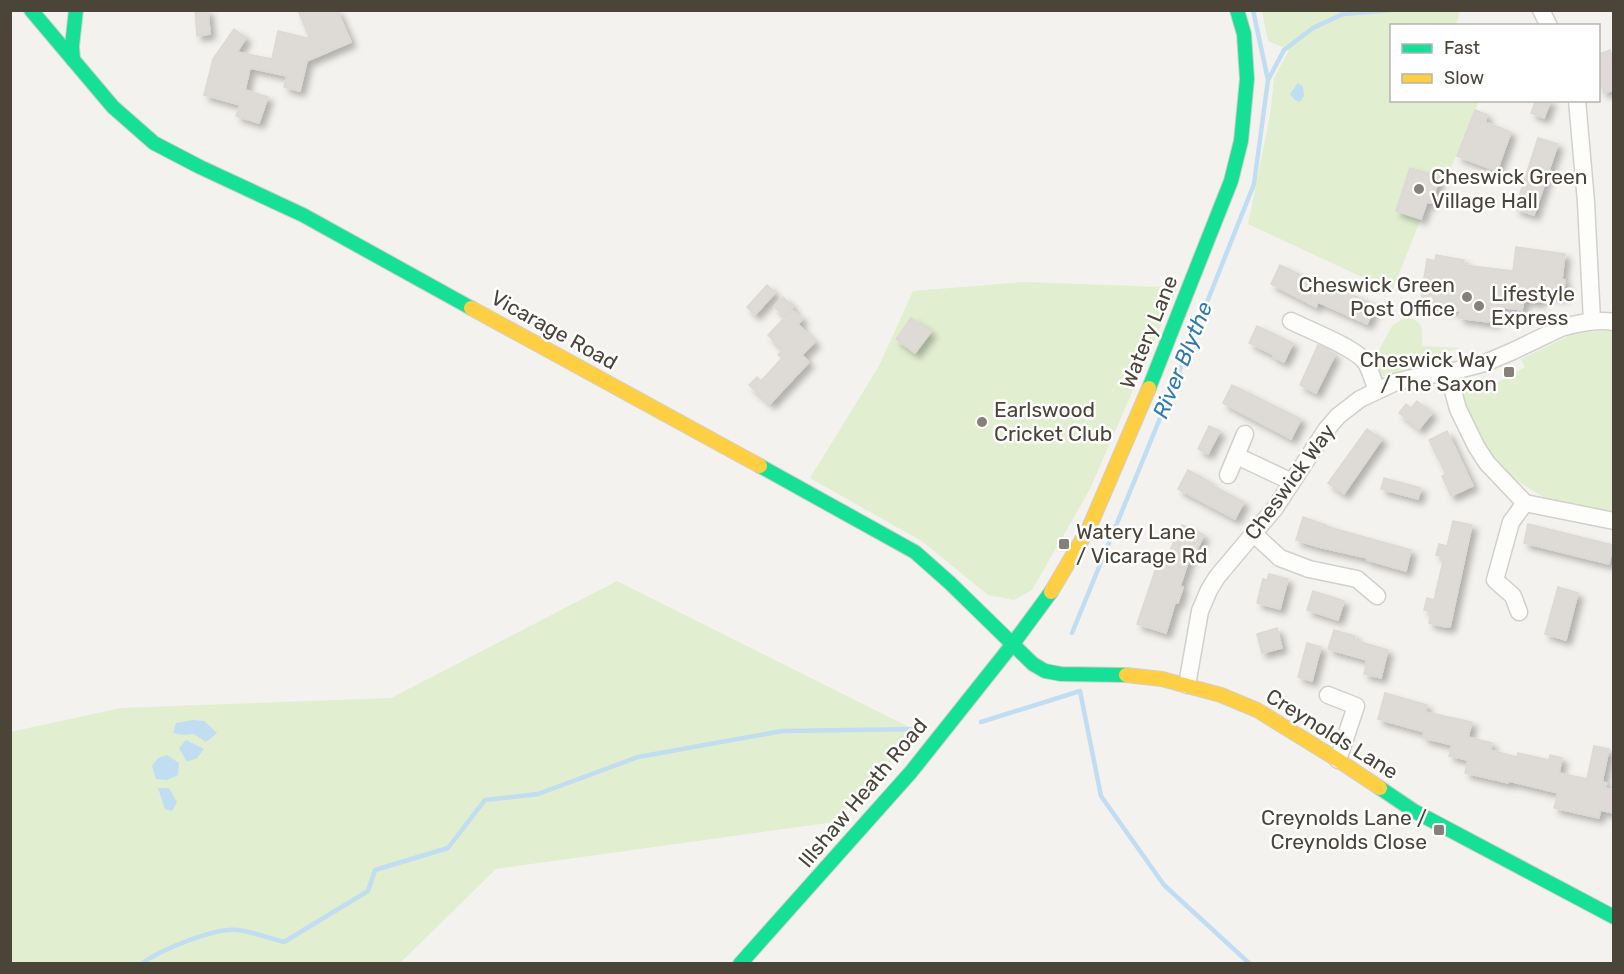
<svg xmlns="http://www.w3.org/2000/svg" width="1624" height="974" font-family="Rubik,sans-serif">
<defs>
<filter id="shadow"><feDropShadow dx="5" dy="5" stdDeviation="3" flood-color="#0004"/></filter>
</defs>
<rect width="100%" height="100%" fill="#f4f2ee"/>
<!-- green -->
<g fill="#e1eecf">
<path d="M 1262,11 L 1460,11 L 1456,25 L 1392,26 L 1392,100 L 1479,101 L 1446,180 L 1410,168 L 1396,211 L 1421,219 L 1392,291 L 1248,224 L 1270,116 L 1274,78 L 1289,50 L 1268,41 Z"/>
<path d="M 1023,282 L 1165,287 L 1177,289 L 1090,489 L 1032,590 L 1014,600 L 988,595 L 923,542 L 810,478 L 879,366 L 913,291 Z"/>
<path d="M 1404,318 C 1424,319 1423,329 1422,346 L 1461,348 L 1441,353 L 1439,364 L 1380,377 L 1373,361 L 1392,326 Z"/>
<path d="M 1599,331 L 1613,331 L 1613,514 L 1545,498 L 1513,478 L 1497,465 L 1466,413 L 1463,389 L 1470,381 L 1484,380 L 1493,385 L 1525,367 L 1521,359 L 1575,333 Z"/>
<path d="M 617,581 L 919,732 L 835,822 L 496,869 L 399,964 L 11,963 L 10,732 L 121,708 L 391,698 Z"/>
</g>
<!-- water -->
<g fill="#c0ddf1">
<path d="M 1298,83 L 1303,87 L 1304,96 L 1300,102 L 1295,100 L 1290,94 Z"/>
<path d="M 193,720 L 204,721 L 217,733 L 206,742 L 194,734 L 184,735 L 173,733 L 176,723 Z"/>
<path d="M 186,740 L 204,749 L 197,758 L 187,762 L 179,748 Z"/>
<path d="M 167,755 L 179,763 L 178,775 L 167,780 L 156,779 L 152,766 L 158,758 Z"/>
<path d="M 158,788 L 169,788 L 177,802 L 172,811 L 165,809 Z"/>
</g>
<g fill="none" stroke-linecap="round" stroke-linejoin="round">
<!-- stream -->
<g stroke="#c0ddf1" stroke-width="4.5">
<path d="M 1253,10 L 1268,80"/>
<path d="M 1072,633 L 1188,350 L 1254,184 L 1268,80 L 1284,50 L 1313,28 L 1343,14 L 1392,10"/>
<path d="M 981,722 L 1080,691 L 1101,796 L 1164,885 L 1250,964"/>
<path d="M 10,963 L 11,964"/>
<path d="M 141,964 C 160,950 215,927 238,930 C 253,932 269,938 284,942 L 368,891 L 375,870 L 448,848 L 485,800 L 538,794 L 638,757 L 782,731 L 921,729"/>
</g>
</g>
<!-- building -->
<g fill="#dedbd6" stroke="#dcd9d4" stroke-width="1.5" filter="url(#shadow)">
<path d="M 195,10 L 208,10 L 210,34 L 197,36 Z"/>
<path d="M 298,10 L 337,10 L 351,42 L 307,61 L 300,91 L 284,87 L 287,76 L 250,68 L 245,90 L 268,97 L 259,123 L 236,116 L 240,105 L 204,95 L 213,59 L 234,29 L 246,38 L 237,52 L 272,59 L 278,31 L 310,39 Z"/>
<path d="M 1610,50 L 1614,63 L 1614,90 L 1604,93 L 1602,86 L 1599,87 L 1599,54 Z"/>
<path d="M 1536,100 L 1551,100 L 1544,118 L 1531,113 Z"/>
<path d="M 1475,110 L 1487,115 L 1485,122 L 1511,132 L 1497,171 L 1457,156 Z"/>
<path d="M 1538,138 L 1558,144 L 1534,215 L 1515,209 Z"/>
<path d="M 1410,168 L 1440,177 L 1431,203 L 1427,202 L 1421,219 L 1396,211 Z"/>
<path d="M 1516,247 L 1565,254 L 1562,279 L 1565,280 L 1563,297 L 1542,294 L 1540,302 L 1524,300 L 1522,310 L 1497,307 L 1495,323 L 1459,318 L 1460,311 L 1420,305 L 1427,259 L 1435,261 L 1436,255 L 1464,260 L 1463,265 L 1513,271 Z"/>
<path d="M 1280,265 L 1332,290 L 1333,286 L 1376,305 L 1367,324 L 1318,302 L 1316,307 L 1271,284 Z"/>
<path d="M 767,285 L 775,293 L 755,315 L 747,307 Z"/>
<path d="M 783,297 L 793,307 L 785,316 L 774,307 Z"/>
<path d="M 792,310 L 803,319 L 798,324 L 815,342 L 802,355 L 809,362 L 770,404 L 749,385 L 757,377 L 761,381 L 782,358 L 778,355 L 783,350 L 768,335 Z"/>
<path d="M 911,318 L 931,332 L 915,353 L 896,339 Z"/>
<path d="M 1257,326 L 1293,343 L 1284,362 L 1273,357 L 1274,355 L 1249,343 Z"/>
<path d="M 1318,345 L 1330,350 L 1329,352 L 1335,355 L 1316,393 L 1300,385 Z"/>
<path d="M 1232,385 L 1301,419 L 1291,439 L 1223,403 Z"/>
<path d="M 1417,401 L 1432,413 L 1419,429 L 1399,413 L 1406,404 L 1411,408 Z"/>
<path d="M 1209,426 L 1220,431 L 1208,454 L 1198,449 Z"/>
<path d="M 1367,429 L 1382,439 L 1344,494 L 1328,483 Z"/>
<path d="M 1447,431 L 1473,486 L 1451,496 L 1442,476 L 1446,474 L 1429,440 Z"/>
<path d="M 1188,470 L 1210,482 L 1209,484 L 1244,502 L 1235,519 L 1178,489 Z"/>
<path d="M 1384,478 L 1421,488 L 1418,499 L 1381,489 Z"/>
<path d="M 1303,517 L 1326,525 L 1325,526 L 1411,550 L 1406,571 L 1367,560 L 1367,558 L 1319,547 L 1296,540 Z"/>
<path d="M 1453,521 L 1472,525 L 1450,627 L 1445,627 L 1429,623 L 1431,612 L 1424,610 L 1427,598 L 1434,600 L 1444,557 L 1436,555 L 1439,544 L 1447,546 Z"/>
<path d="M 1528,524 L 1613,545 L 1609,564 L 1524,543 Z"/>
<path d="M 1182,525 L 1204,535 L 1194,556 L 1191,554 L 1180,586 L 1183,587 L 1178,603 L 1175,603 L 1166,633 L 1137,624 L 1158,562 L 1158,557 L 1167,556 Z"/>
<path d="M 1269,574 L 1288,579 L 1280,609 L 1257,603 L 1263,579 L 1267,580 Z"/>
<path d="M 1558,587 L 1578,593 L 1566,640 L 1545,634 Z"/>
<path d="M 1313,591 L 1344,601 L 1338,620 L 1307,610 Z"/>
<path d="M 1277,628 L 1282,648 L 1262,653 L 1257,634 Z"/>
<path d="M 1334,630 L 1355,636 L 1354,640 L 1388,650 L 1381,678 L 1364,674 L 1367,660 L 1328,649 Z"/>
<path d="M 1307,643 L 1321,647 L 1312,681 L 1298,677 Z"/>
<path d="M 1385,693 L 1427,705 L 1425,712 L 1472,722 L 1468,737 L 1492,743 L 1490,750 L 1517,757 L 1518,753 L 1549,760 L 1550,755 L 1562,758 L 1559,773 L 1587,779 L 1594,746 L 1609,749 L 1602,782 L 1607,783 L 1605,788 L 1614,790 L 1614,813 L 1600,810 L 1599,818 L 1554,808 L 1558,793 L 1509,781 L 1508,783 L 1465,773 L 1468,760 L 1449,756 L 1452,745 L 1423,738 L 1424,732 L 1378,719 Z"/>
</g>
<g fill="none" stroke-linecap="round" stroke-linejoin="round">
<!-- street casing -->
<g stroke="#d2d0cb" stroke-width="19">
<g id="street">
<path d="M 1541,10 L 1549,26"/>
<path d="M 1577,100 L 1586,202 L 1592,321"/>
<path d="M 1291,321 C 1309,330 1357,348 1366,363 C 1371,371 1373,382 1377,390"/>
<path d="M 1450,372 L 1452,387 L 1458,409 L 1476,446 L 1487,463 L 1525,503 L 1614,521"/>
<path d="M 1237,456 L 1292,482"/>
<path d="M 1228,475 L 1245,434"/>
<path d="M 1254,534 L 1280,558 L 1309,569 L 1357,579 L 1377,596"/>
<path d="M 1519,612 L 1513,596 L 1495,580 L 1511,522 L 1525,503"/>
<path d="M 1187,685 L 1200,611 L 1209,590 L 1217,577 L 1275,508 L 1326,430 L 1338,416 L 1360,399 L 1396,382 L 1416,377 L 1450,372 L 1485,363 L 1513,351 L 1561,328 C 1578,323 1596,319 1614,322"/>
<path d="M 1328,695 L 1356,706 L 1338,760"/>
</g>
</g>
<!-- fast casing -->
<g stroke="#d3cfc5" stroke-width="16">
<g id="fast">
<path d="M 31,10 L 113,107 L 154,143 L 200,167 L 303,215 L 471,308"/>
<path d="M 73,60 L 72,46 L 76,10"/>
<path d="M 1149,388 L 1231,181 L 1241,141 L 1247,79 L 1244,34 L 1237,10"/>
<path d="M 760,466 L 915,552 L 950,583 L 1033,664 L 1045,671 L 1061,674 L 1126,675"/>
<path d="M 1380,788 L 1414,811 L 1614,917"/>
<path d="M 740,964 L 911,772 L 1012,645 L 1051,592"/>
</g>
</g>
<!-- slow casing -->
<g stroke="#d3cfc5" stroke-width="16">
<g id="slow">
<path d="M 471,308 L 760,466"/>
<path d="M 1051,592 L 1089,528 L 1149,388"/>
<path d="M 1126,675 L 1162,679 L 1221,695 L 1257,710 L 1338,760 L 1380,788"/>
</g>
</g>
<!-- street -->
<use href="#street" stroke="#fdfdfc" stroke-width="16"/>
<!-- fast -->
<use href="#fast" stroke="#16e098" stroke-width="14"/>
<!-- slow -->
<use href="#slow" stroke="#ffcf43" stroke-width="14"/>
</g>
<!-- markers -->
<g fill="#868178" stroke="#fff" stroke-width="2">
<circle cx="1419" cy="189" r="6"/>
<circle cx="1467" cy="297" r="6"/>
<circle cx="1479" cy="306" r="6"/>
<rect x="1503" y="366" width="12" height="12" rx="3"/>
<circle cx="982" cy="422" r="6"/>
<rect x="1058" y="538" width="12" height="12" rx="3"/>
<rect x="1433" y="824" width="12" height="12" rx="3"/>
</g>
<g text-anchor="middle" stroke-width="5" stroke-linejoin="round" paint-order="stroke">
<!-- poi labels -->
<g font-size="21" fill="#4b4439" stroke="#fff" text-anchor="start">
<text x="1431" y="184">Cheswick Green<tspan x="1431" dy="24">Village Hall</tspan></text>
<text x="1455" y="292" text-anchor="end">Cheswick Green<tspan x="1455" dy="24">Post Office</tspan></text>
<text x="1491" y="301">Lifestyle<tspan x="1491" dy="24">Express</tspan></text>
<text x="1497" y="367" text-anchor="end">Cheswick Way<tspan x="1497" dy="24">/ The Saxon</tspan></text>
<text x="994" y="417">Earlswood<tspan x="994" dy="24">Cricket Club</tspan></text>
<text x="1076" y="539">Watery Lane<tspan x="1076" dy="24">/ Vicarage Rd</tspan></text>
<text x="1427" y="825" text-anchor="end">Creynolds Lane /<tspan x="1427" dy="24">Creynolds Close</tspan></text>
</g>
<!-- street labels -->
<g font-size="21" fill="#4b4439" stroke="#fff">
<text transform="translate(554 330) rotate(29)" y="7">Vicarage Road</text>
<text transform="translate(1149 332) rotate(-68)" y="7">Watery Lane</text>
<text transform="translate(1290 482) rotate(-54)" y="7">Cheswick Way</text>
<text transform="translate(1332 734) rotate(32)" y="7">Creynolds Lane</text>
<text transform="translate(863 793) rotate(-50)" y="7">Illshaw Heath Road</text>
</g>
<!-- water labels -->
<g font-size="22" font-style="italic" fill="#2e7ab2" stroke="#fff">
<text transform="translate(1182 360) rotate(-68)" y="8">River Blythe</text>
</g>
</g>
<!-- border -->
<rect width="1624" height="974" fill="none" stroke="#4b4439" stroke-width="24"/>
<!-- legend -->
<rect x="1390" y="24" width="210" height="78" fill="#ffffff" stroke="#b7b4b0" stroke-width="1.5"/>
<rect x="1402" y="44" width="30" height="9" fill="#16e098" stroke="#b7b4b0" stroke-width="1.5"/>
<text x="1444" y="54" font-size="18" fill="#4b4439">Fast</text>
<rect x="1402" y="74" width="30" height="9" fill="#ffcf43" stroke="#b7b4b0" stroke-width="1.5"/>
<text x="1444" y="84" font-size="18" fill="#4b4439">Slow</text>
</svg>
